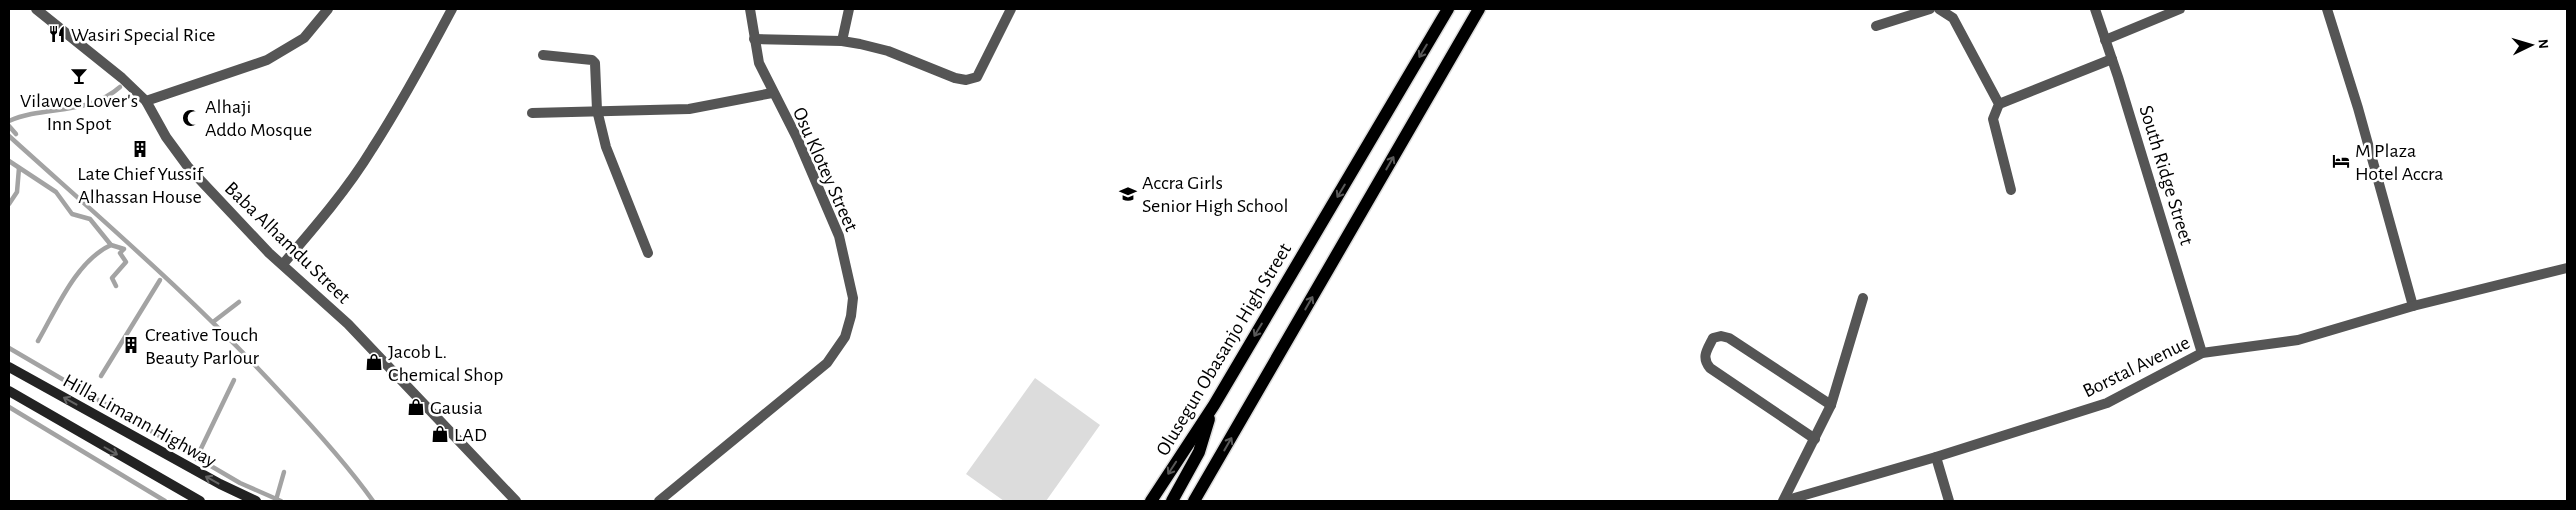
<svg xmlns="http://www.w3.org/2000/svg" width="2576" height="510" font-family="'Alegreya Sans',sans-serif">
<rect width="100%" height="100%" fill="#fff"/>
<!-- green -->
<path fill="#dcdcdc" d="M 1035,378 L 1100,425 L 1046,501 L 1004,501 L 966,474 Z"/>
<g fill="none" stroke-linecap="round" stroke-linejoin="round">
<!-- stream -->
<g stroke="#a3a3a3" stroke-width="4.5">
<path d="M 9,121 C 45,105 87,116 120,87"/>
<path d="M 9,126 L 16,134"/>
<path d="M 9,136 C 102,220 197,301 282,394 C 314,428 346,463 373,501"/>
<path d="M 9,161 L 56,192 L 72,214 L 90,219 L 111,245 L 124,249 L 120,253 L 126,262 L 112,278 L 116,286"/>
<path d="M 9,204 L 17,192 L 19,168"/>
<path d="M 213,322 L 239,302"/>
<path d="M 38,341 C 56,310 76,261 111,245"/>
<path d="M 9,348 L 240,483 L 281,501"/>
<path d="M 101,376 L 160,280"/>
<path d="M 9,407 L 165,501"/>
<path d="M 196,459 L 234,380"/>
<path d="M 276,500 L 284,472"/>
</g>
<!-- primary casing -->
<g stroke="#dbdbdb" stroke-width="15">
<g id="primary">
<path d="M 1151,501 L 1214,405 L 1448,9"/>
<path d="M 1172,501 L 1199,452 L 1209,419"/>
<path d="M 1194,501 L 1479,9"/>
</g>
</g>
<!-- minor -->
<g stroke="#555" stroke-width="10">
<path d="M 36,9 L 122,78 L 146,101 L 166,137 L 188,167 L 269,253 L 348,324 L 516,501"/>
<path d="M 1939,9 L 1953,18 L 1999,104 L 1993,119 L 2011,190"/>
<path d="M 2095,9 L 2118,77 L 2202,353"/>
<path d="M 2327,9 L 2358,108 L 2413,306"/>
<path d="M 1876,26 L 1930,9"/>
<path d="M 754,39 L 842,41 L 860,44 L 888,51 L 955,78 L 966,80 L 977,77 L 1011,9"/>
<path d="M 2105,40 L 2180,9"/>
<path d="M 842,41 L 849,9"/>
<path d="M 543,55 L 592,60 L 595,63 L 597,110 L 606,147 L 648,253"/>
<path d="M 146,101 L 267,60 L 304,38 L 328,9"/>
<path d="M 1999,104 L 2112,59"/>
<path d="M 532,113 L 689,109 L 772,93"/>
<path d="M 283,264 C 314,228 347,190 372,149 C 401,104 427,56 452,9"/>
<path d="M 1815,439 L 1710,368 C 1701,357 1707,350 1713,338 L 1721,336 L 1729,338 L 1831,405"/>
<path d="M 1936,457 L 1949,501"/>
<path d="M 659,501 L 827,363 L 845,337 L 851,316 L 853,298 L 839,236 L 797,138 L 759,63 L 750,9"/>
<path d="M 1783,501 L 1831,405 L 1863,298"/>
<path d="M 1784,501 L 1936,457 L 2107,403 L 2202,353 L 2298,340 L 2413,306 L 2567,268"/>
</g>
<!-- secondary -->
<g stroke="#222" stroke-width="10">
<path d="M 9,367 L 220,484 L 256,501"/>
<path d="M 9,391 L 200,501"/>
</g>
<!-- primary -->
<use href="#primary" stroke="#000" stroke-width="12"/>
</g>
<!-- one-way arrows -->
<defs><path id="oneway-shaft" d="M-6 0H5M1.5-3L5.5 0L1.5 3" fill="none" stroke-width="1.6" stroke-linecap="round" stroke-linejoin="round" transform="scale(1.25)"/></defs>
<g stroke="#595959">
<use href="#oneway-shaft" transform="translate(1423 51) rotate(121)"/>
<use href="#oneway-shaft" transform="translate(1390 163) rotate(-60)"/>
<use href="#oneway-shaft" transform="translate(1341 191) rotate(121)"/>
<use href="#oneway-shaft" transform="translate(1309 303) rotate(-60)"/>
<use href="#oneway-shaft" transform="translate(1258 330) rotate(121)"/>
<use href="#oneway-shaft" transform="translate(1228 444) rotate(-60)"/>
<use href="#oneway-shaft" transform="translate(1172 468) rotate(123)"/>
</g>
<g stroke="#646464">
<use href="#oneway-shaft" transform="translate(70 401) rotate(-151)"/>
<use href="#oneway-shaft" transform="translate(111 451) rotate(30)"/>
<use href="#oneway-shaft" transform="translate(212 480) rotate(-151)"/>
</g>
<!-- icons -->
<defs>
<g id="restaurant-bare" transform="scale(1.35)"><path d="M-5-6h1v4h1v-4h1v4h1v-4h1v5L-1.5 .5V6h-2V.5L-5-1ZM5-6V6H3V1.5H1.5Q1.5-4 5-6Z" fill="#000" stroke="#fff" stroke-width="2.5" paint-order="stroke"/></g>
<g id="bar-bare" transform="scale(1.35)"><path d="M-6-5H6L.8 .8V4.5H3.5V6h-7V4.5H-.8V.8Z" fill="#000" stroke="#fff" stroke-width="2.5" paint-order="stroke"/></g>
<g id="mosque-bare" transform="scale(1.35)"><path d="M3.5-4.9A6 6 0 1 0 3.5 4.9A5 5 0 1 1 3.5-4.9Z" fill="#000" stroke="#fff" stroke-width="2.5" paint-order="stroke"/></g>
<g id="building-bare" transform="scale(1.35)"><path d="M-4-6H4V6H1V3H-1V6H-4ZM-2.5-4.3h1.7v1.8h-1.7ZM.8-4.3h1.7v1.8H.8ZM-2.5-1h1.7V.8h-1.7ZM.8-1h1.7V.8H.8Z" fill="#000" stroke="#fff" stroke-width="2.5" paint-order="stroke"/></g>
<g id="hotel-bare" transform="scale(1.35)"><path d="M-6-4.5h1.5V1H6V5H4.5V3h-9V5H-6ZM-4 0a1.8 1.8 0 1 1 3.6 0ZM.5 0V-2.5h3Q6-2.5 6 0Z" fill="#000" stroke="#fff" stroke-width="2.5" paint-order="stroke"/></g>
<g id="school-bare" transform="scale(1.35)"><path d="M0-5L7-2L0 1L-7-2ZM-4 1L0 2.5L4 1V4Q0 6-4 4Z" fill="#000" stroke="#fff" stroke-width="2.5" paint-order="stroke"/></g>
<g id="shop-bare" transform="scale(1.35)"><path d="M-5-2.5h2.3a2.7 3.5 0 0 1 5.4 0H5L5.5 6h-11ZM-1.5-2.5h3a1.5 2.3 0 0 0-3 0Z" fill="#000" stroke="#fff" stroke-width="2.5" paint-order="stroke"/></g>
</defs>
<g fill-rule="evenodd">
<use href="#restaurant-bare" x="57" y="34"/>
<use href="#bar-bare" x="79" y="76"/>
<use href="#mosque-bare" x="191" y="118"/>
<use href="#building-bare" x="140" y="149"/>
<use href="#hotel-bare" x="2341" y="161"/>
<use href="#school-bare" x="1128" y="194"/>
<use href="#building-bare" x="131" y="345"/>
<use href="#shop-bare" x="374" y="362"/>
<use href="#shop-bare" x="416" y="407"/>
<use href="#shop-bare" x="440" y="434"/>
</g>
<g text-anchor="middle" stroke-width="5" stroke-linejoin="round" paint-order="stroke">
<!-- poi labels -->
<g font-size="20" fill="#000" stroke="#fff" text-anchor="start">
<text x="71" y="41">Wasiri Special Rice</text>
<text x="79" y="107" text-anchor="middle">Vilawoe Lover's<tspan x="79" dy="23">Inn Spot</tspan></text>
<text x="205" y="113">Alhaji<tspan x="205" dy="23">Addo Mosque</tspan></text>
<text x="2355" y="157">M Plaza<tspan x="2355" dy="23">Hotel Accra</tspan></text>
<text x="140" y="180" text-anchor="middle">Late Chief Yussif<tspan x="140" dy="23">Alhassan House</tspan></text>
<text x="1142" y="189">Accra Girls<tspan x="1142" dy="23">Senior High School</tspan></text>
<text x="145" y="341">Creative Touch<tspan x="145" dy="23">Beauty Parlour</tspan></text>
<text x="388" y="358">Jacob L.<tspan x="388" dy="23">Chemical Shop</tspan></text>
<text x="430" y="414">Gausia</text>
<text x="454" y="441">LAD</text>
</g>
<!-- street labels -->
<g font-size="20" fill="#000" stroke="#fff">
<text transform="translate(826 169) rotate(66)" y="7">Osu Klotey Street</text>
<text transform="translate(2167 175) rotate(73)" y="7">South Ridge Street</text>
<text transform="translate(288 242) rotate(44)" y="7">Baba Alhamdu Street</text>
<text transform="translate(1223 349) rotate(-59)" y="7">Olusegun Obasanjo High Street</text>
<text transform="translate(2136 366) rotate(-26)" y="7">Borstal Avenue</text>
<text transform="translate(140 420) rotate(29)" y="7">Hilla Limann Highway</text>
</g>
</g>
<!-- border -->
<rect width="2576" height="510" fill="none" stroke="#000000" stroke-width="20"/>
<!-- north arrow -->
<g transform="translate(2531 45) rotate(85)" stroke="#ffffff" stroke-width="4" paint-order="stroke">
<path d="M0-4L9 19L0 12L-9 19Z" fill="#000000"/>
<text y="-8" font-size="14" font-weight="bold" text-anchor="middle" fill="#000000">N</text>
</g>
</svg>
